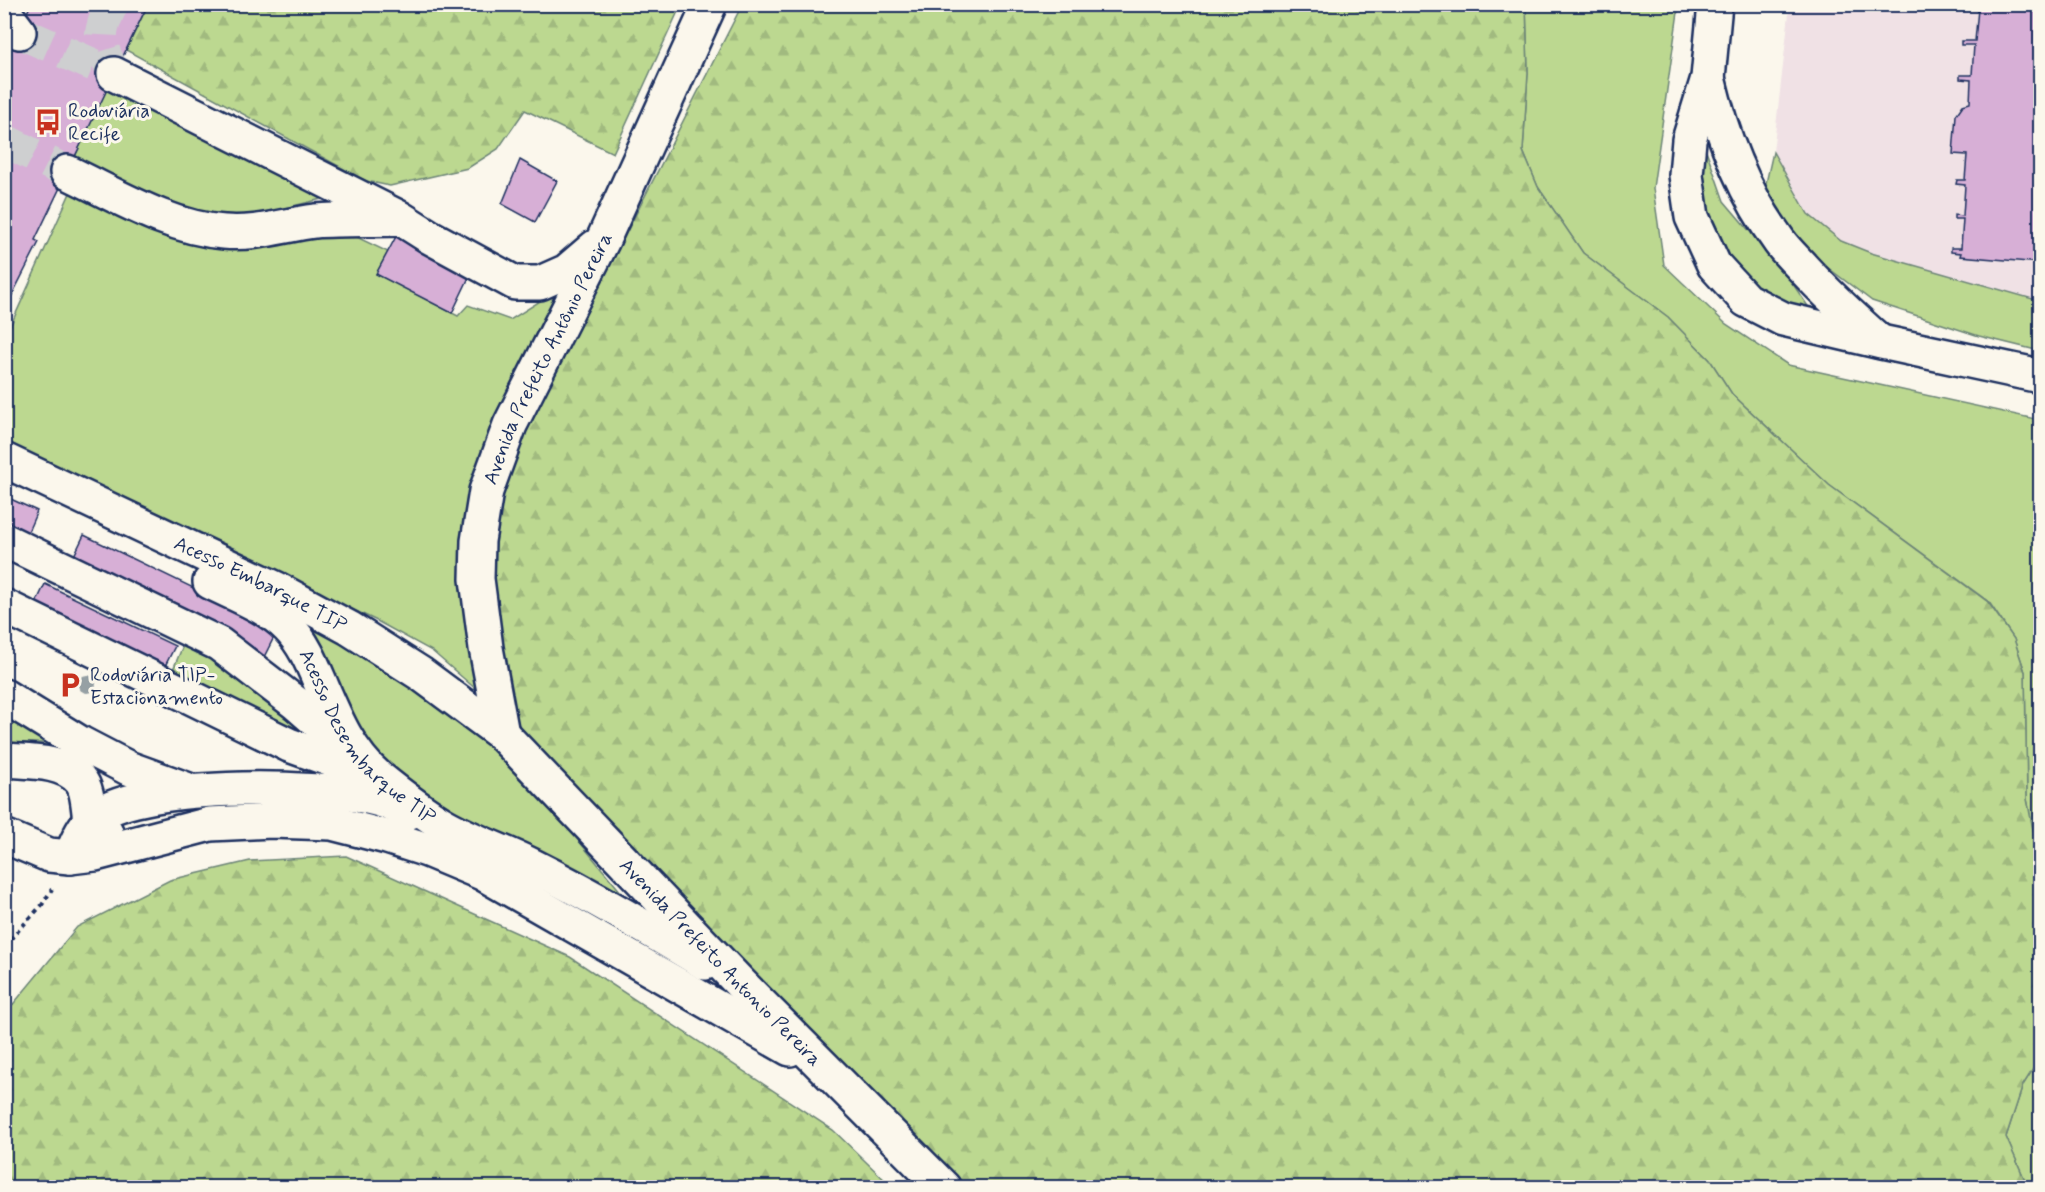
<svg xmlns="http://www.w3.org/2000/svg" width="2045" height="1192" font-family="Mynerve,sans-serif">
<defs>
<pattern id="forest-firs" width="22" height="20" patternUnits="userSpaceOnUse" patternTransform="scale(1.5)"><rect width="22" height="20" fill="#bcd890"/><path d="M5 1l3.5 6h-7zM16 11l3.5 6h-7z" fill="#a1ba7f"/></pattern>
</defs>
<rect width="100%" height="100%" fill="#fbf7ec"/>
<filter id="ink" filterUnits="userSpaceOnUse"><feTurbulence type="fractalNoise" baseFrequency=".0167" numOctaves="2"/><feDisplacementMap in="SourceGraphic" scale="12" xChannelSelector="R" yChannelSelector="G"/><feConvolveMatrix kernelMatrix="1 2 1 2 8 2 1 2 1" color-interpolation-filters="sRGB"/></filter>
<g filter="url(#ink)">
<!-- built -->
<path fill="#f0e1e5" d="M 1790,5 L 2040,5 L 2040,301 L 1871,253 L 1841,241 L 1808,214 L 1787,182 L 1773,152 Z"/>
<!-- grass -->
<g fill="#bcd890" stroke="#6c8477" stroke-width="1.5">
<path d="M 1526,5 L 1679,5 L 1653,188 L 1664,265 L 1726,324 L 1788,365 L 2040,420 L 2040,865 L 2027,799 L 2025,672 L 2014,639 L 1989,602 L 1829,485 L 1732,394 L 1710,360 L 1668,317 L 1583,253 L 1538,187 L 1523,151 L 1528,73 Z"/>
<path d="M 111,80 L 334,196 L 252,216 L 190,219 L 71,165 Z"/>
<path d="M 1705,147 L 1724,201 L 1786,274 L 1812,312 L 1773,303 L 1742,278 L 1707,237 L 1694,163 Z"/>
<path d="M 1773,152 L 1808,214 L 1841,241 L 1871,253 L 2040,301 L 2040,351 L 1979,336 L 1872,301 L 1815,258 L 1764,192 Z"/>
<path d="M 75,182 L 199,237 L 344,231 L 388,252 L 376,274 L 458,316 L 468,305 L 510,320 L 574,280 L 506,398 L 485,697 L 432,651 L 377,621 L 5,443 L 5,338 Z"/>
<path d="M 302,616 L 497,742 L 621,892 L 527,852 L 450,812 L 366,747 Z"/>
<path d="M 187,636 L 347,757 L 172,672 Z"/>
<path d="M 4,702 L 88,753 L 48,743 L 5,743 Z"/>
<path d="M 2040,1058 L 2040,1187 L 2028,1187 L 2006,1137 L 2023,1085 Z"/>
</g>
<!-- forest -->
<g fill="url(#forest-firs)" stroke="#6c8477" stroke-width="1.5">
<path d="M 148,5 L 681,5 L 613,153 L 525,110 L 498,149 L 468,168 L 390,186 L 366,181 L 126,50 Z"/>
<path d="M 742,5 L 1526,5 L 1528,73 L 1523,151 L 1538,187 L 1583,253 L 1668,317 L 1710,360 L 1732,394 L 1829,485 L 1988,602 L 2014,639 L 2025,672 L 2027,799 L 2040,865 L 2040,1058 L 2023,1085 L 2006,1137 L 2028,1187 L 957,1187 L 612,841 L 519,727 L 497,650 L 491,564 L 505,472 Z"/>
<path d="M 346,856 L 570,957 L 833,1130 L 892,1187 L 5,1187 L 5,1014 L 77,927 L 170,880 L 250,861 Z"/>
</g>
<!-- building -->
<g fill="#d7afd6" stroke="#1b2f5e" stroke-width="1.5">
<path d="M 31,4 L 148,4 L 35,240 L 39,242 L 4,311 L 4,63 Z"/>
<path d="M 1964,4 L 2040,4 L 2040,263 L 1960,256 L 1961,253 L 1951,252 L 1951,248 L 1961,248 L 1963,219 L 1954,219 L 1954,215 L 1963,216 L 1965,185 L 1956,184 L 1957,180 L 1965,180 L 1967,155 L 1953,154 L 1956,115 L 1963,105 L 1970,103 L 1971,80 L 1960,79 L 1960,75 L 1972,75 L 1974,45 L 1961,45 L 1961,41 L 1975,41 L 1978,9 L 1965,9 Z"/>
<path d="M 520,160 L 557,181 L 535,222 L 502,204 Z"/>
<path d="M 399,231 L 473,269 L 452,313 L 376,274 Z"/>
<path d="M 4,496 L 37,511 L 24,541 L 4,532 Z"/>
<path d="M 84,535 L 278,629 L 264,657 L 70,564 Z"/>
<path d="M 45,584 L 175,646 L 161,674 L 31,614 Z"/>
</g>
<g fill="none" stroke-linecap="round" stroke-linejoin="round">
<!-- minor-tunnel -->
<g stroke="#cecfd0" stroke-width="33" stroke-dasharray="33 16" stroke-linecap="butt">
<path d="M 112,4 C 96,36 99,43 114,74"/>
<path d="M 19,32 L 114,74"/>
<path d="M 4,140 L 67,172"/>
</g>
<!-- minor casing -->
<g stroke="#1b2f5e" stroke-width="38">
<g id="minor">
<path d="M 1715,4 L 1708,78 L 1689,140 L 1686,175 L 1692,217 L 1714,265 L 1746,300 L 1783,319 L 1881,342 L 2040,376"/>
<path d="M 4,12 L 19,32"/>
<path d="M 114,74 L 400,218 L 430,237 L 515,283 L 540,283 L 567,271 L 595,247"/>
<path d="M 1708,78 C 1722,137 1743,192 1779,241 C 1786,251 1795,259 1803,268 C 1827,294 1853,318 1879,341"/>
<path d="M 67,172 C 116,195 169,228 224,232 C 255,235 284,225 315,221 C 342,219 370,220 397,219"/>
<path id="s1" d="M 4,460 L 277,589 L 349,628 L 421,674 L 502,734 L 740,983 L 944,1188"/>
<path d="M 4,540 L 219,644 L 297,704 L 343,744"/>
<path id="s2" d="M 210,582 C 236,595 267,606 288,627 C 303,642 312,663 320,682 C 335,717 349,752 378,777 C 399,794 422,812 444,825 C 472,841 503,851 531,865 C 591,895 648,929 705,963"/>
<path d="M 4,606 L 289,745 L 365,772"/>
<path d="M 4,696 L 80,743 L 128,768 L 186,789"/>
<path id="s3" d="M 502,734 L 486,648 L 477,579 L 478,541 L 486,491 L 510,425 L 603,240 L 710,4"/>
<path d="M 4,760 C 28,762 63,760 80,780 C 88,789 88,808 90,820 L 106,832"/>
<path d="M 4,836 L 49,855 L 70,857 L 95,854 L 210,824 L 272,821 L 332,823 L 387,837 L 427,850 L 482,873 L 790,1049"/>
<path d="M 70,857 C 76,845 81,830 90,821 C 130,780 322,785 376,799 C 388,802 399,808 410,812"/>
</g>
</g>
<!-- path -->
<path stroke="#1b2f5e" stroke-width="4" stroke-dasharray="4.5 4.5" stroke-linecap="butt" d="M 4,946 L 42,905 L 52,889"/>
<!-- minor -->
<use href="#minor" stroke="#fbf7ec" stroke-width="33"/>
</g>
<!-- trees -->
<circle fill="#96a0a4" cx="87" cy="684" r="9"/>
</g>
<!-- icons -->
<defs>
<g id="bus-bare" transform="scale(2.07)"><path d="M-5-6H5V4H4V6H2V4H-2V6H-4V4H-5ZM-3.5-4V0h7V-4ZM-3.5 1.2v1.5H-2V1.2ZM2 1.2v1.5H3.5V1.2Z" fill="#c8321e" stroke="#fbf7ec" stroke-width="2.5" paint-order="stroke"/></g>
<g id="parking-bare" transform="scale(2.07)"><path d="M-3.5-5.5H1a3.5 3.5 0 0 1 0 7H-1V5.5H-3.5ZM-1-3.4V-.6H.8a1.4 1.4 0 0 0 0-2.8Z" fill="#c8321e" stroke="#fbf7ec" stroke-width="2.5" paint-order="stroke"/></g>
</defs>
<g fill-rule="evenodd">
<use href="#bus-bare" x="48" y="122"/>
<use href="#parking-bare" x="70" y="685"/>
</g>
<g text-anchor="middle" stroke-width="6" stroke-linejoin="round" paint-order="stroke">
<!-- poi labels -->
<g font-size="20" fill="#1b2f5e" stroke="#fbf7ec" text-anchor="start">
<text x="68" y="117">Rodoviária<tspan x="68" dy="23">Recife</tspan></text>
<text x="90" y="681">Rodoviária TIP-<tspan x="90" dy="23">Estacionamento</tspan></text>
</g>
<!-- street labels -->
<g font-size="20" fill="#1b2f5e" stroke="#fbf7ec">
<text dy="7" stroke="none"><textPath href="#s3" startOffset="392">Avenida Prefeito Antônio Pereira</textPath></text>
<text dy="7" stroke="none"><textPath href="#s1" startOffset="285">Acesso Embarque TIP</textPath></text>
<text dy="7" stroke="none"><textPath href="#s2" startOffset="228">Acesso Desembarque TIP</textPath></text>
<text dy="7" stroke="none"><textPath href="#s1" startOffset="886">Avenida Prefeito Antonio Pereira</textPath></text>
</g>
</g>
<!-- margin -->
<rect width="2045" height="1192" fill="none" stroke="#fbf7ec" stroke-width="24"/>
<rect x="12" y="12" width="2021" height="1168" fill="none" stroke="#1b2f5e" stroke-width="2" filter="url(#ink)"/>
</svg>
